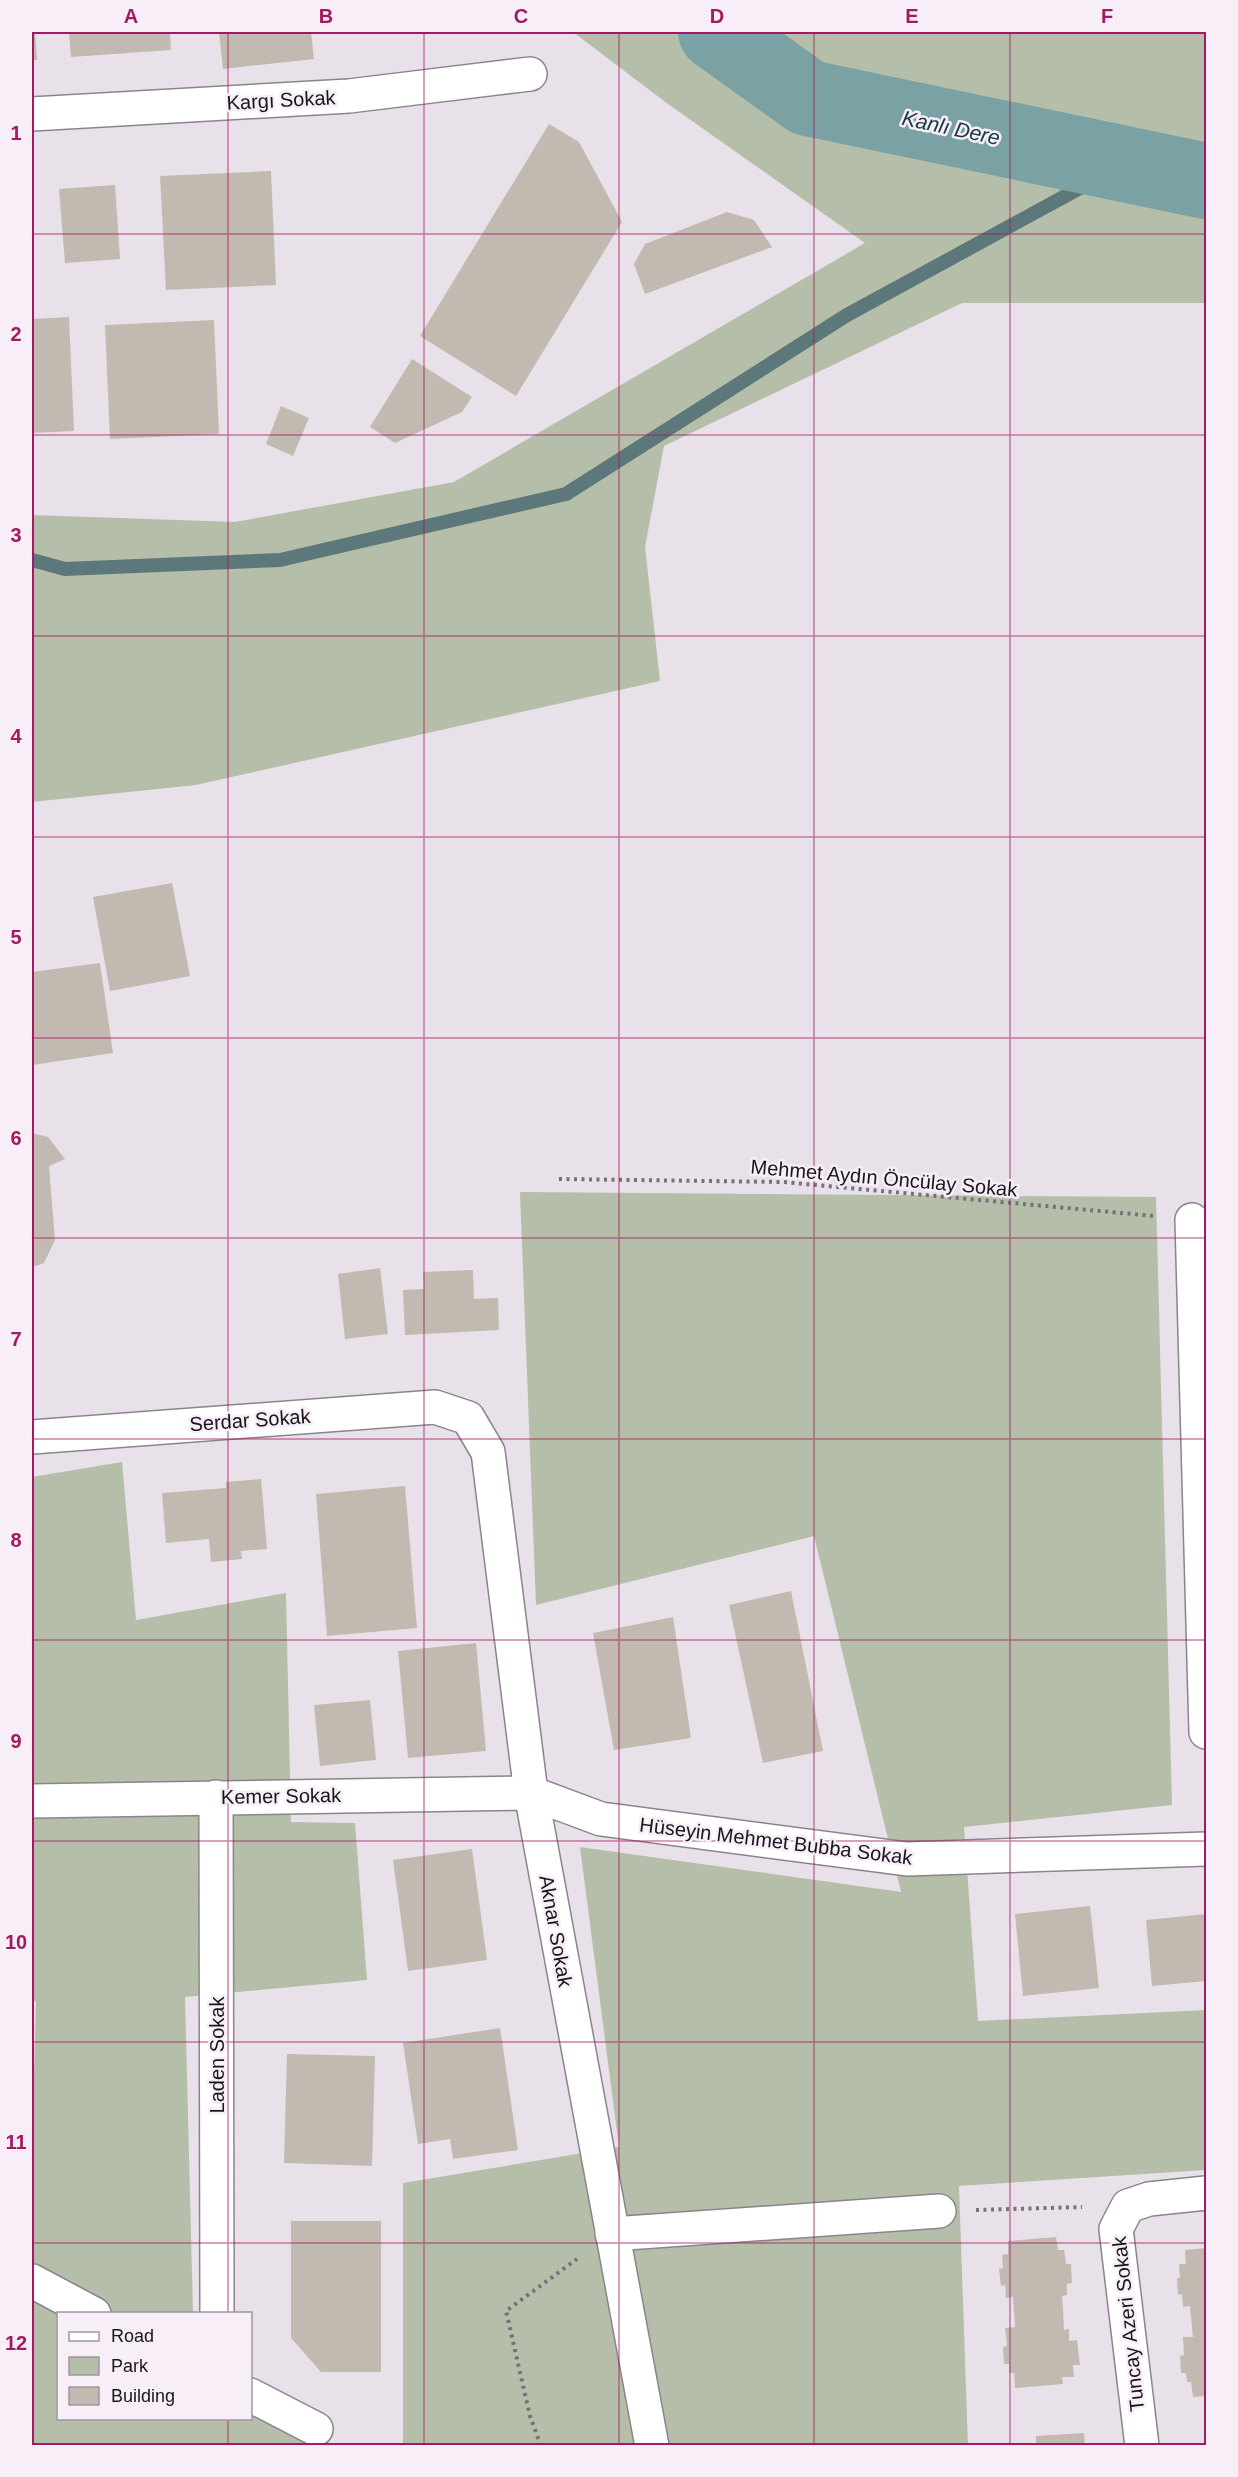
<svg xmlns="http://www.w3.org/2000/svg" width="1238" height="2477" font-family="Arial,sans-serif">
<rect width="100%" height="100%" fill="#e9e1ea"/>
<!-- green -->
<g fill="#b4bea9">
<path d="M 573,32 L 1206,32 L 1206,303 L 962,303 L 664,446 L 645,547 L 660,681 L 196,785 L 32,802 L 32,515 L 235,522 L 454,482 L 865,243 L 668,104 Z"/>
<path d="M 520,1192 L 1156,1197 L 1172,1805 L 964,1827 L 978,2021 L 1206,2010 L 1206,2170 L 959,2186 L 968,2446 L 403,2445 L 403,2183 L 619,2147 L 580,1847 L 901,1892 L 814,1536 L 536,1605 Z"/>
<path d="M 122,1462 L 136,1620 L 286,1593 L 291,1822 L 355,1823 L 367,1980 L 185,1997 L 193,2313 L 58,2314 L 58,2418 L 250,2418 L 251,2415 L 336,2445 L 32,2445 L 32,2144 L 36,2001 L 32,2001 L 32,1477 Z"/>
</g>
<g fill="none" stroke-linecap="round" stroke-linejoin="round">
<!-- stream -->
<path stroke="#5d787b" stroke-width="14" d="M 32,560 L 65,569 L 280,560 L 566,494 L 847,315 L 1124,164"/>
<!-- river -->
<path stroke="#7aa2a5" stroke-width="76" d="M 716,32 L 808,98 L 1206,181"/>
</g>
<!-- building -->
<g fill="#c2b9b1">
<path d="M 32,32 L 35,32 L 37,60 L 32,60 Z"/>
<path d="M 69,32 L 170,32 L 171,50 L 71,57 Z"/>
<path d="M 219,32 L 311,32 L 314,59 L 223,69 Z"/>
<path d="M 549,124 L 579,142 L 622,222 L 516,396 L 420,336 Z"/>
<path d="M 271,171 L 276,285 L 166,290 L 160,176 Z"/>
<path d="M 115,185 L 120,259 L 65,263 L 59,189 Z"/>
<path d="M 727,212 L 754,220 L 772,247 L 645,294 L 634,264 L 645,244 Z"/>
<path d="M 69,317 L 74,431 L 32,433 L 32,319 Z"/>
<path d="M 214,320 L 219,434 L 110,439 L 105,325 Z"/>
<path d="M 412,359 L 472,397 L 462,412 L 395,443 L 370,427 Z"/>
<path d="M 281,406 L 309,418 L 293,456 L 266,444 Z"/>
<path d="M 172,883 L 190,976 L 110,991 L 93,897 Z"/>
<path d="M 100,963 L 113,1053 L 32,1065 L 32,972 Z"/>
<path d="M 32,1133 L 48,1137 L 65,1159 L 49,1166 L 55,1240 L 44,1263 L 32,1267 Z"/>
<path d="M 380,1268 L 388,1334 L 345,1339 L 338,1274 Z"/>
<path d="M 473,1270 L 474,1299 L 498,1298 L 499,1330 L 405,1335 L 403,1290 L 424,1289 L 423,1272 Z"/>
<path d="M 261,1479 L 267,1549 L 241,1551 L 242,1559 L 211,1562 L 209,1539 L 166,1543 L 162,1493 L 226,1488 L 226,1482 Z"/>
<path d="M 405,1486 L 417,1628 L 327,1636 L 316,1494 Z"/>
<path d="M 791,1591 L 823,1751 L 763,1763 L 729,1605 Z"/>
<path d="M 673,1617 L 691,1738 L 614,1750 L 593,1633 Z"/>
<path d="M 476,1643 L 486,1751 L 408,1758 L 398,1651 Z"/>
<path d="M 370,1700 L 376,1760 L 320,1766 L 314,1705 Z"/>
<path d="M 472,1849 L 487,1960 L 408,1971 L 393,1860 Z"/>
<path d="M 1090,1906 L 1099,1988 L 1023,1996 L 1015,1914 Z"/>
<path d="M 1206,1914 L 1206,1981 L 1152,1986 L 1146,1920 Z"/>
<path d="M 500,2028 L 518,2150 L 453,2159 L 450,2139 L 418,2144 L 403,2043 Z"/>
<path d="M 287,2054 L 375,2056 L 372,2166 L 284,2163 Z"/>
<path d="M 291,2221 L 381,2221 L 381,2372 L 321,2372 L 291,2338 Z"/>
<path d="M 1056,2237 L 1058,2250 L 1064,2250 L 1066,2264 L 1071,2264 L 1072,2283 L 1067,2284 L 1067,2295 L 1062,2296 L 1063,2309 L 1064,2330 L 1069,2329 L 1069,2341 L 1077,2340 L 1080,2365 L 1073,2365 L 1074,2377 L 1062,2377 L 1063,2384 L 1015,2388 L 1014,2373 L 1009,2373 L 1009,2364 L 1004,2364 L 1003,2347 L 1007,2346 L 1005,2328 L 1015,2327 L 1013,2297 L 1006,2298 L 1005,2285 L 1001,2286 L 999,2269 L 1003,2268 L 1002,2255 L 1008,2254 L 1008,2241 Z"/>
<path d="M 1206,2248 L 1206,2396 L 1193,2397 L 1191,2382 L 1187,2382 L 1186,2373 L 1181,2373 L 1180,2356 L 1184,2355 L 1183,2337 L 1193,2337 L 1190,2306 L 1183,2307 L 1182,2294 L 1178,2295 L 1177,2278 L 1180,2278 L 1179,2264 L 1186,2264 L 1185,2250 Z"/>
<path d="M 1084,2433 L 1085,2446 L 1036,2446 L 1036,2436 Z"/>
</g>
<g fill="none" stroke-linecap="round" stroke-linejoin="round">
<!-- minor casing -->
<g stroke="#8b848c" stroke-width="36">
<g id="minor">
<path d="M 32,114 L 349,96 L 530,74"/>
<path d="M 1192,1220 L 1206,1732"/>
<path d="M 32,1437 L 435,1407 L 468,1418 L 488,1452 L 531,1793 L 652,2446"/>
<path d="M 216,1797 L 217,2314"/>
<path d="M 32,1801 L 531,1793 L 601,1819 L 907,1859 L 1206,1849"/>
<path d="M 612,2234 L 939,2211"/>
<path d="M 32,2281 L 94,2314"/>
<path d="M 250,2395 L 316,2429"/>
<path d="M 1142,2446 L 1116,2229 L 1128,2206 L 1149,2199 L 1206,2193"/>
</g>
</g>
<!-- path -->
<g stroke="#777177" stroke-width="4" stroke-dasharray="3 4.5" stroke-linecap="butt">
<path d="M 559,1179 L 783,1182 L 1154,1216"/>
<path d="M 976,2210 L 1082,2207"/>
<path d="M 541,2446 L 530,2416 L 506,2311 L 577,2259"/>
</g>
<!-- minor -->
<use href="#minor" stroke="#fff" stroke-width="33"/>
</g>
<!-- grid -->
<path fill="none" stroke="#a41961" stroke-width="1.5" stroke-opacity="0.55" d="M 228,32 L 228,2314M 424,32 L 424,2446M 619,32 L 619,2446M 814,32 L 814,2446M 1010,32 L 1010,2446M 32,234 L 1206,234M 32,435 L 1206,435M 32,636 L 1206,636M 32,837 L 1206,837M 32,1038 L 1206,1038M 32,1238 L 1206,1238M 32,1439 L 1206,1439M 32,1640 L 1206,1640M 32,1841 L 1206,1841M 32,2042 L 1206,2042M 32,2243 L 1206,2243M 228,2418 L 228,2446"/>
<g text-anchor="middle" stroke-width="5" stroke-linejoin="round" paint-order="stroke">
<!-- street labels -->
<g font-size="20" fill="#191619" stroke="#f7eef7">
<text transform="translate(281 100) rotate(-3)" y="7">Kargı Sokak</text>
<text transform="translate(884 1178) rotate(5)" y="7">Mehmet Aydın Öncülay Sokak</text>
<text transform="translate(250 1420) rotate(-4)" y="7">Serdar Sokak</text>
<text transform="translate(281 1796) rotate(-1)" y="7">Kemer Sokak</text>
<text transform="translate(776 1841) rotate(7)" y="7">Hüseyin Mehmet Bubba Sokak</text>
<text transform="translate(556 1931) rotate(80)" y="7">Aknar Sokak</text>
<text transform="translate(217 2055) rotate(-90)" y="7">Laden Sokak</text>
<text transform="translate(1128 2324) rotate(-96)" y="7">Tuncay Azeri Sokak</text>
</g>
<!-- water labels -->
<g font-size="21" font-style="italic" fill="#12393c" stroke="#f7eef7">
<text transform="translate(951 128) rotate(12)" y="7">Kanlı Dere</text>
</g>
</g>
<!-- border -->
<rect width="1238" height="2477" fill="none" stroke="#f7eef7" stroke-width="66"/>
<!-- legend -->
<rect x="57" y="2312" width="195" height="108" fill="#f7eef7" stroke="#9e989e" stroke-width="1.5"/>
<rect x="69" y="2332" width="30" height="9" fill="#ffffff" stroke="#9e989e" stroke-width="1.5"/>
<text x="111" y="2342" font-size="18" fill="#191619">Road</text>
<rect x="69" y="2357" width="30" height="18" fill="#b4bea9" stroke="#9e989e" stroke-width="1.5"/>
<text x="111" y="2372" font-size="18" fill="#191619">Park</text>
<rect x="69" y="2387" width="30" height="18" fill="#c2b9b1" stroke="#9e989e" stroke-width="1.5"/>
<text x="111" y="2402" font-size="18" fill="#191619">Building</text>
<rect x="33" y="33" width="1172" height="2411" fill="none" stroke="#a41961" stroke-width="2"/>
<g font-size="20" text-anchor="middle" font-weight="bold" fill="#a41961">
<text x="131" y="23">A</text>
<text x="326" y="23">B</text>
<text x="521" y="23">C</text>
<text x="717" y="23">D</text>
<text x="912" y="23">E</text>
<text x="1107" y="23">F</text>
<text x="16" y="140">1</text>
<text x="16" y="341">2</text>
<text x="16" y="542">3</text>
<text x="16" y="743">4</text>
<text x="16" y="944">5</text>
<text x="16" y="1145">6</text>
<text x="16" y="1346">7</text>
<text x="16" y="1547">8</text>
<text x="16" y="1748">9</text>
<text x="16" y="1949">10</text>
<text x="16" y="2149">11</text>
<text x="16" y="2350">12</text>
</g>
</svg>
